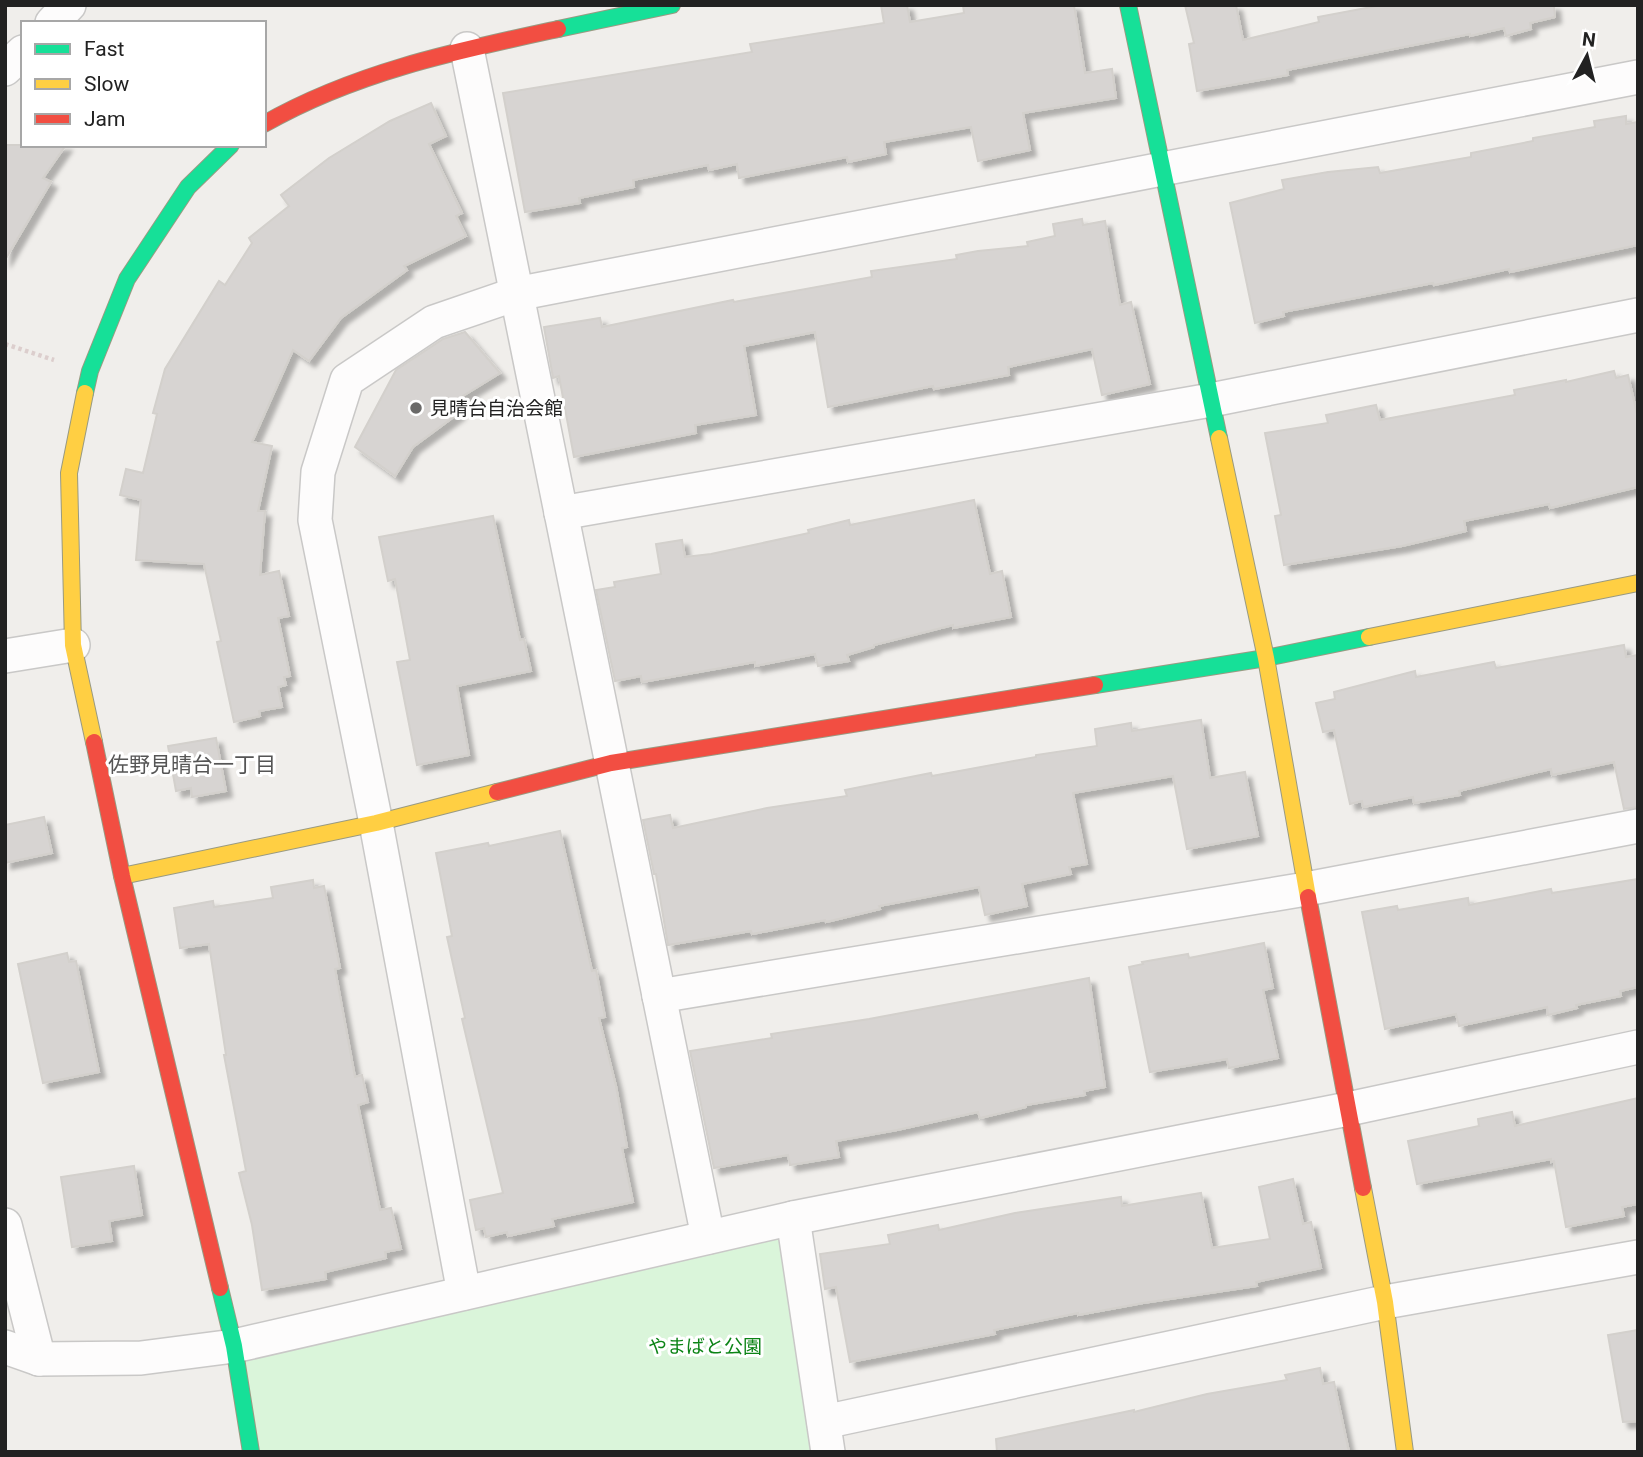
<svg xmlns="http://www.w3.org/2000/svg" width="1643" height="1457" font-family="Roboto,'Noto Sans JP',sans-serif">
<defs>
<filter id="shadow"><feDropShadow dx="6" dy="6" stdDeviation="2" flood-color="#0004"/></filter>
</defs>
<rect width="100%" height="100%" fill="#f0eeeb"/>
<!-- park -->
<path fill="#daf5da" d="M 793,1218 L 828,1452 L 251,1452 L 234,1346 Z"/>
<!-- building -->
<g fill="#d7d4d2" stroke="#d3d0cc" stroke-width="2" filter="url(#shadow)">
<path d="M 881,5 L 907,5 L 910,22 L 964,13 L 963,5 L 1074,5 L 1085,73 L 1112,69 L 1116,98 L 1023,113 L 1030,150 L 978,161 L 971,127 L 884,142 L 886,154 L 848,162 L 847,157 L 739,178 L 737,164 L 709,170 L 708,165 L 633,180 L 634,187 L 579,198 L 580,203 L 525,212 L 503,93 L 752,52 L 750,44 L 884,23 Z"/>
<path d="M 1185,5 L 1236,5 L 1243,40 L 1319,22 L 1318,17 L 1382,5 L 1554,5 L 1555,17 L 1530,23 L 1531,29 L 1506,36 L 1504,28 L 1470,36 L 1470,34 L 1287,70 L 1288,75 L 1197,91 L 1189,44 L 1194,43 Z"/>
<path d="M 431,103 L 446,136 L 429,144 L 462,213 L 456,216 L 466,236 L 404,266 L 407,270 L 341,318 L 309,361 L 293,350 L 252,442 L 272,446 L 258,511 L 265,511 L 260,575 L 279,571 L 289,616 L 278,618 L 290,676 L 284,677 L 286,685 L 278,687 L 282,707 L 259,711 L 260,716 L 234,722 L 217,642 L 221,641 L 204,564 L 136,560 L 141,500 L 120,495 L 126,469 L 143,473 L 157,414 L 153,413 L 165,369 L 219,281 L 225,285 L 252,243 L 249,238 L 289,206 L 281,195 L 329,158 L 390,121 Z"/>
<path d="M 1626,116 L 1626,124 L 1638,122 L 1638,245 L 1510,272 L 1509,269 L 1434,285 L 1433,283 L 1283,312 L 1284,316 L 1255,323 L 1230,203 L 1284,189 L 1282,180 L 1328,172 L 1378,167 L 1380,173 L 1471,157 L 1471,153 L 1533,141 L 1533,138 L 1595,127 L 1594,121 Z"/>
<path d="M 5,145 L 66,145 L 43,178 L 51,182 L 5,260 Z"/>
<path d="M 1082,219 L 1083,225 L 1105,221 L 1120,305 L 1131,302 L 1150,384 L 1102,395 L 1092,349 L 1008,367 L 1009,375 L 934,389 L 933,386 L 828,407 L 815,332 L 744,346 L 756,415 L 695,425 L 696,433 L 574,457 L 559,376 L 553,378 L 544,327 L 600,318 L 602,327 L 733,300 L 734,302 L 872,277 L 871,271 L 957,259 L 956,255 L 978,251 L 1028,246 L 1027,242 L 1055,236 L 1053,224 Z"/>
<path d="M 465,332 L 500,373 L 453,402 L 459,413 L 413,447 L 395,476 L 355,447 L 396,370 L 443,339 Z"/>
<path d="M 1614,371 L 1616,378 L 1628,375 L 1638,418 L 1638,487 L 1550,508 L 1549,504 L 1464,521 L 1466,531 L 1402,546 L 1284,565 L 1275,516 L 1281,515 L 1265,433 L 1328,423 L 1326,415 L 1376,405 L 1380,420 L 1515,395 L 1514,390 L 1566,380 L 1566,382 Z"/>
<path d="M 974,500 L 990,574 L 1002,571 L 1011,617 L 953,628 L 953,625 L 874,645 L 874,647 L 847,655 L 849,661 L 818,666 L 815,654 L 755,666 L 755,662 L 642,682 L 641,676 L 615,681 L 596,590 L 615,587 L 614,582 L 661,574 L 656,544 L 682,540 L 685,557 L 711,554 L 809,533 L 808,530 L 849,520 L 850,525 Z"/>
<path d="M 493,516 L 520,640 L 524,639 L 531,671 L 457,686 L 469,755 L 417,765 L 397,662 L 410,660 L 395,579 L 388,581 L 379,537 Z"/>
<path d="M 1624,645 L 1626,657 L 1638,655 L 1638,807 L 1624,809 L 1614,762 L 1552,775 L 1551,769 L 1459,791 L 1460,795 L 1414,803 L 1413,797 L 1363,807 L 1362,801 L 1350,804 L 1334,730 L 1323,732 L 1316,703 L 1335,699 L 1334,692 L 1415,671 L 1416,677 L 1494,662 L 1496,668 Z"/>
<path d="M 1201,720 L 1210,778 L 1245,772 L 1258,836 L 1187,849 L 1173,776 L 1073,793 L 1087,864 L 1069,867 L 1071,874 L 1022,884 L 1027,906 L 985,915 L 979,887 L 879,906 L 880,909 L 826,922 L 825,920 L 752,934 L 751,931 L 668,945 L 656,874 L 654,874 L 643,820 L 670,815 L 673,828 L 767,808 L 847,796 L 845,790 L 931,773 L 932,776 L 1036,757 L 1036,755 L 1097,746 L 1095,729 L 1131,723 L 1132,731 Z"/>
<path d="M 216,738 L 226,791 L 192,797 L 191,788 L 176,791 L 168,746 Z"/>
<path d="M 44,817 L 52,853 L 5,863 L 5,825 Z"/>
<path d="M 560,831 L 592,971 L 596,970 L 605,1017 L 599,1018 L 616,1086 L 627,1147 L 622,1148 L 633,1202 L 552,1219 L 554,1226 L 508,1236 L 507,1232 L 486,1237 L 484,1228 L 476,1230 L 470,1200 L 503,1193 L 462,1019 L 465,1018 L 447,937 L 452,936 L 436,853 L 488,843 L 489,846 Z"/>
<path d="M 1638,879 L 1638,987 L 1620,991 L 1621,996 L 1576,1005 L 1577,1008 L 1548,1015 L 1547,1007 L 1459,1026 L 1456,1014 L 1385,1029 L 1362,912 L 1397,906 L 1398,910 L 1468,898 L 1469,905 L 1551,889 L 1552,893 Z"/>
<path d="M 313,880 L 314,888 L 324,886 L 340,968 L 335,969 L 355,1077 L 362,1075 L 368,1102 L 358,1105 L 380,1210 L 391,1208 L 401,1249 L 385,1252 L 386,1258 L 325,1272 L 326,1279 L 262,1290 L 252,1225 L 239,1173 L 246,1171 L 224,1055 L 226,1055 L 209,944 L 180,948 L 174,908 L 213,901 L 214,907 L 273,898 L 271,887 Z"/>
<path d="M 1264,943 L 1273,988 L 1263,990 L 1278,1058 L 1229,1068 L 1227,1059 L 1150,1072 L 1129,967 L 1143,964 L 1142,962 L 1188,954 L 1189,958 Z"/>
<path d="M 67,953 L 69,962 L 76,961 L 99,1072 L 43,1083 L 18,964 Z"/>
<path d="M 1089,978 L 1105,1087 L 1084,1091 L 1085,1095 L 1026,1105 L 1026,1107 L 980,1118 L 978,1112 L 897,1130 L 836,1141 L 839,1157 L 790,1165 L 788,1155 L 714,1168 L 690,1051 L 772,1038 L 771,1034 L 869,1019 Z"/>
<path d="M 1638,1098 L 1638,1204 L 1622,1207 L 1624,1216 L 1566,1227 L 1554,1161 L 1551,1162 L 1551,1159 L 1417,1184 L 1408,1141 L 1479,1126 L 1478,1119 L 1512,1112 L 1515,1126 Z"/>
<path d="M 134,1166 L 142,1215 L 109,1221 L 112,1241 L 72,1247 L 61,1177 Z"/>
<path d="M 1293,1179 L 1303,1224 L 1311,1222 L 1321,1268 L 1256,1282 L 1257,1286 L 1143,1303 L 1078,1315 L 1078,1313 L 994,1330 L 995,1334 L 850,1362 L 836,1287 L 825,1289 L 820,1254 L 890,1244 L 888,1235 L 938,1225 L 939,1230 L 1015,1213 L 1121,1197 L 1122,1206 L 1201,1193 L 1212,1248 L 1270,1239 L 1259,1187 Z"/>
<path d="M 1638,1330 L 1638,1421 L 1623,1422 L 1608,1335 Z"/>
<path d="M 1320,1368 L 1323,1384 L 1334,1382 L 1349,1452 L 997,1452 L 996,1439 L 1134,1410 L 1134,1412 L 1207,1394 L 1287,1380 L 1285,1375 Z"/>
</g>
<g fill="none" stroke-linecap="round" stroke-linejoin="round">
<!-- street casing -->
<g stroke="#c9c8c7" stroke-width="36">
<g id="street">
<path d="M 52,23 L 69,5"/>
<path d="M 467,49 L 708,1237"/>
<path d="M 5,69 L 23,52"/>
<path d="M 561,513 L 1211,400 L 1638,315"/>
<path d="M 5,656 L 73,645"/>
<path d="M 659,996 L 1306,889 L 1638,826"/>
<path d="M 793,1218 L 828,1452"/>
<path d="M 5,1225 L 39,1359"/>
<path d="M 464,1293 L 376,823 L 315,520 L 318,472 L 347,380 L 434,322 L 516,294 L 1638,77"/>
<path d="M 5,1347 L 39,1359 L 141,1358 L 234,1346 L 793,1218 L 1348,1109 L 1638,1047"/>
<path d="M 824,1422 L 1385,1302 L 1638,1257"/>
</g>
</g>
<!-- fast casing -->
<g stroke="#999a82" stroke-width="18">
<g id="fast">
<path d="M 1128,5 L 1219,438"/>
<path d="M 558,29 L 672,5"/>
<path d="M 85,393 L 90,371 L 127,279 L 188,187 L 231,145"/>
<path d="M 1095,685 L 1266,658 L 1369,637"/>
<path d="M 220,1288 L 234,1346 L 251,1452"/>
</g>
</g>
<!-- slow casing -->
<g stroke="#999a82" stroke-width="18">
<g id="slow">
<path d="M 85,393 L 69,473 L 73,645 L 94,742"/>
<path d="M 1219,438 L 1266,658 L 1308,897"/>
<path d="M 1369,637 L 1638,583"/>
<path d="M 122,876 L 376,823 L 497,792"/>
<path d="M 1363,1188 L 1385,1302 L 1405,1452"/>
</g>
</g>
<!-- jam casing -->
<g stroke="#999a82" stroke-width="18">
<g id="jam">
<path d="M 264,124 C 355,72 456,51 558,29"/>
<path d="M 94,742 L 122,876 L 220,1288"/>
<path d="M 497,792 L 611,763 L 1095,685"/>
<path d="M 1308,897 L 1363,1188"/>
</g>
</g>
<!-- path -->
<path stroke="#dccecd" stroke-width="4.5" stroke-dasharray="3.5 3.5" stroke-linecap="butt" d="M 5,344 L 54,360"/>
<!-- street -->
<use href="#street" stroke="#fdfcfc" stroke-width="33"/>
<!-- fast -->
<use href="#fast" stroke="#16e098" stroke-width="16"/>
<!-- slow -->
<use href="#slow" stroke="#ffcf43" stroke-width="16"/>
<!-- jam -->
<use href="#jam" stroke="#f24e42" stroke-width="16"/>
</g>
<!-- markers -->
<circle fill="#6a6968" stroke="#fff" stroke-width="2.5" cx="416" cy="408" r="7"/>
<g text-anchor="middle" stroke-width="6" stroke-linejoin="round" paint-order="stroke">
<!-- poi labels -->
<g font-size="19" fill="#222" stroke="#fff" text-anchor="start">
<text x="430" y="415">見晴台自治会館</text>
</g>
<!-- park labels -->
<g font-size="19" fill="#0c8416" stroke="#fff">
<text x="705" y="1353">やまばと公園</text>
</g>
<!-- neighbourhood labels -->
<g font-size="21" fill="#555" stroke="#fff">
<text x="192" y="772">佐野見晴台一丁目</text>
</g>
</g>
<!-- border -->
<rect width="1643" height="1457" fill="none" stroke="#222222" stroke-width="14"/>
<!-- legend -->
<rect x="21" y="21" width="245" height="126" fill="#ffffff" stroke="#a7a7a7" stroke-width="2"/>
<rect x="35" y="44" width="35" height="10" fill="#16e098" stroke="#a7a7a7" stroke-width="2"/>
<text x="84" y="56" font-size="21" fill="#222222">Fast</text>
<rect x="35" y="79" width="35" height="10" fill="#ffcf43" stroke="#a7a7a7" stroke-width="2"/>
<text x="84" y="91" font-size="21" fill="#222222">Slow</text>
<rect x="35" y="114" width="35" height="10" fill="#f24e42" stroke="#a7a7a7" stroke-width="2"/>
<text x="84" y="126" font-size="21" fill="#222222">Jam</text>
<!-- north arrow -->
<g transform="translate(1587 56) rotate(7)" stroke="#ffffff" stroke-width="5" paint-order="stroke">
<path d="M0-5L12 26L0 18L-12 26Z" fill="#222222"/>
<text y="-10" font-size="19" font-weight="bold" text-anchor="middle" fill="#222222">N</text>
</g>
</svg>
